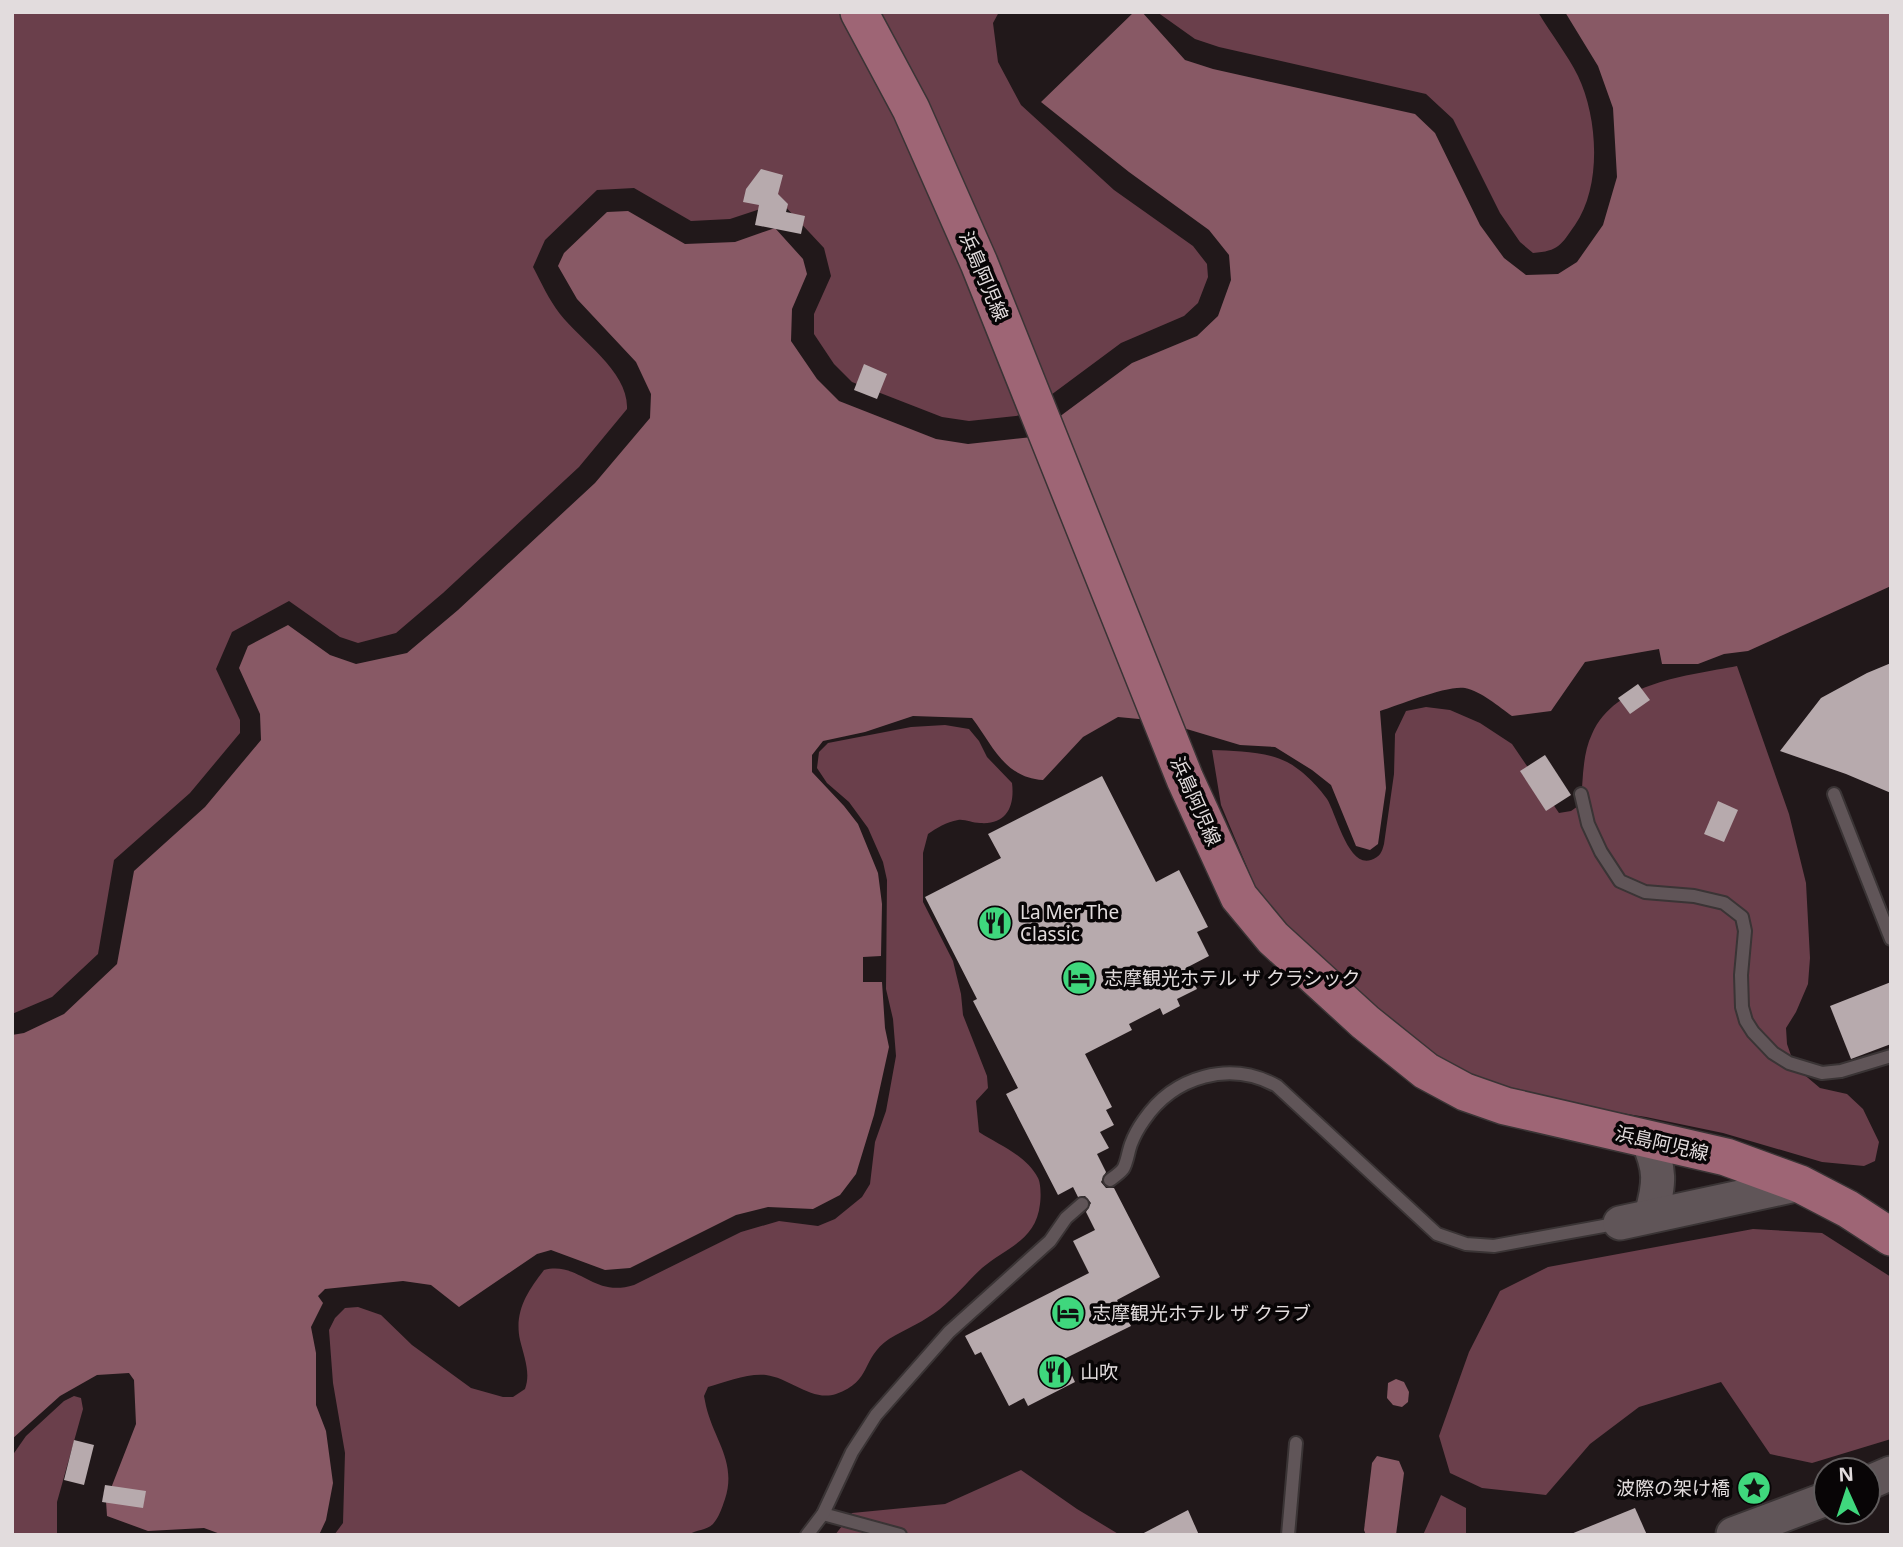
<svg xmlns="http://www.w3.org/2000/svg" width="1903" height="1547" font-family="'Noto Sans','Noto Sans JP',sans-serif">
<rect width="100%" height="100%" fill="#21181a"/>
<!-- forest -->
<g fill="#6a3f4b">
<path d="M 12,12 L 999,12 L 993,23 L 998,62 L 1021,105 L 1114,190 L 1193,246 L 1207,264 L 1208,277 L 1198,303 L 1184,316 L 1121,343 L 1024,415 L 969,421 L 942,417 L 852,382 L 834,364 L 814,334 L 814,314 L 831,276 L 824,248 L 781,202 L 730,219 L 691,221 L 634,188 L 597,190 L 545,240 L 533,267 C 541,282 549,300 560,314 C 581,341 629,372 627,409 L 579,467 L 443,593 L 396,633 L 358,643 L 340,637 L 289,601 L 232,632 L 216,669 L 240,720 L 240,733 L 190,793 L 114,860 L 98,954 L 52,997 L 12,1014 Z"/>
<path d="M 1157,12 L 1538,12 C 1551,34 1567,54 1578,76 C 1598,118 1602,186 1575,225 C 1561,245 1559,251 1533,253 L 1520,242 L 1500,213 L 1453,119 L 1426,94 L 1219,47 L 1195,39 Z"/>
<path d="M 1737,666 L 1789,814 L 1806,883 L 1810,958 L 1808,984 L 1796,1012 L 1786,1028 L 1787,1044 L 1795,1067 L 1820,1088 L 1847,1094 L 1863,1109 L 1879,1142 L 1875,1161 L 1864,1166 L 1822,1162 L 1723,1133 L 1646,1117 L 1534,1099 L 1430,1057 L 1322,974 L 1260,898 L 1221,805 L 1212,750 C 1235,751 1266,751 1287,762 C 1301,769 1318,786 1327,799 C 1336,813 1348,868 1371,860 C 1380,857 1382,852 1384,844 L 1394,774 L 1395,734 L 1406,711 L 1426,707 L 1450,710 L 1480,723 L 1512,744 L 1559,813 L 1571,811 L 1581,804 C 1583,781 1582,755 1592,734 C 1616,681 1687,676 1737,666 Z"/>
<path d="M 945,725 L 969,729 L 979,741 L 987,757 L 1012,783 C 1015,807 1006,825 980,823 C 972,823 965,819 958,820 C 946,822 937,828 928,834 L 923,853 L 923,902 L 953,961 L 961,994 L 963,1015 L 987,1076 L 988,1088 L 976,1101 L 979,1132 C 999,1145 1026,1155 1038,1178 C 1041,1184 1041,1197 1040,1204 C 1036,1241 1006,1247 982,1268 C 968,1281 955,1297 940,1309 C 925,1321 906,1329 889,1339 C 860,1359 873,1381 836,1394 C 812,1402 790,1378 766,1375 C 748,1373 725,1382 708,1387 L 704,1396 L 706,1406 C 714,1440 737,1462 725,1499 C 722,1508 719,1517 713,1524 C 706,1531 696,1529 689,1535 L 334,1535 L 343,1523 L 345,1453 L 333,1383 L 329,1330 L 335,1318 L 345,1308 L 358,1307 L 381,1315 L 412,1345 L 471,1388 L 503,1397 L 513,1397 L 525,1389 C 531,1373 524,1357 520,1340 C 514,1312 527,1292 544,1270 C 580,1261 592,1298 634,1285 L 741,1232 L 779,1221 L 818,1226 L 835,1219 L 862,1197 L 870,1184 L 875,1142 L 886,1111 L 896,1056 L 893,1019 L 886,989 L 887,880 L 883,862 L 868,828 L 849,802 L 827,783 L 817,768 L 819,752 L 828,743 L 911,727 Z"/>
<path d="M 1753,1229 L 1822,1233 L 1891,1277 L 1891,1439 L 1812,1463 L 1770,1454 L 1721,1382 L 1639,1407 L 1590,1444 L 1546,1495 L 1482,1488 L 1450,1473 L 1439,1436 L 1469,1352 L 1500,1291 L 1548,1267 Z"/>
<path d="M 74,1396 L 81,1398 L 83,1409 L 57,1502 L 57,1535 L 12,1535 L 12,1456 L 26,1436 L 64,1401 Z"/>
<path d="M 1021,1470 L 1077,1509 L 1120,1535 L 835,1535 L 852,1513 L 945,1504 Z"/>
<path d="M 1441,1495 L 1466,1508 L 1466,1535 L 1423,1535 Z"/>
</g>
<!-- water -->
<g fill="#885965">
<path d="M 1134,12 L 1142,12 L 1185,60 L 1213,69 L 1415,114 L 1435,133 L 1480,225 L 1504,258 L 1526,275 L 1558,274 L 1577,262 L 1603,225 L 1617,177 L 1613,108 L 1598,66 L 1565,12 L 1891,12 L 1891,586 L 1748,651 L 1724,654 L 1698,664 L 1662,664 L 1659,649 L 1585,662 L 1551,711 L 1512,716 C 1499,707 1481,691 1465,688 C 1447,685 1399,705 1380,711 L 1386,788 L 1378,844 L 1370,850 L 1356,846 L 1331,785 L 1312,770 L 1275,747 L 1240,745 L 1160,721 L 1118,717 L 1083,737 L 1043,780 C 1003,777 993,745 972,718 L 913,716 L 865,732 L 823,741 L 812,755 L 812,772 L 844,806 L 858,824 L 878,873 L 882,904 L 881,956 L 863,957 L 863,982 L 882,982 L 885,1028 L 889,1047 L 874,1115 L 856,1174 L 840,1195 L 813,1209 L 768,1207 L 736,1215 L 630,1268 L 605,1270 L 551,1250 L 537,1254 L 459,1307 L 431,1285 L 403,1281 L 325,1289 L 318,1296 L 323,1303 L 311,1327 L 316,1353 L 316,1405 L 326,1431 L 333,1483 L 326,1520 L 319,1535 L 223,1535 L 204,1528 L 148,1531 L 107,1516 L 106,1501 L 136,1424 L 134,1380 L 129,1373 L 97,1375 L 60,1396 L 12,1439 L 12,1035 L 24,1033 L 64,1014 L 117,964 L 134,871 L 205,807 L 261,740 L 260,714 L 239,668 L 248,646 L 288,625 L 330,655 L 356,664 L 407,653 L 458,610 L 595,483 L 650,418 L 651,394 L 636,362 L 577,299 L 558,266 L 564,253 L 607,212 L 628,211 L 685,244 L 735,242 L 775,228 L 803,259 L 807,274 L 792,309 L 791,341 L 817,379 L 839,401 L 936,439 L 968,444 L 1032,437 L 1132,363 L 1197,336 L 1218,316 L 1231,280 L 1229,255 L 1209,230 L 1129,172 L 1041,102 Z"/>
<path d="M 1396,1379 L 1404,1382 L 1409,1392 L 1408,1402 L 1402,1407 L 1393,1405 L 1387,1398 L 1388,1383 Z"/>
<path d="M 1377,1456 L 1399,1461 L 1404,1473 L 1396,1535 L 1366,1535 L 1364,1530 L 1372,1463 Z"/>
</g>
<!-- building -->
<g fill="#b7aaad">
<path d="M 761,169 L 783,175 L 778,194 L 788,204 L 786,212 L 805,216 L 801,234 L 755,225 L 759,205 L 743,202 L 746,189 Z"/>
<path d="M 864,364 L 887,374 L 877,399 L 854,390 Z"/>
<path d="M 1891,663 L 1891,793 L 1846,774 L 1780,751 L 1821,698 L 1867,673 Z"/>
<path d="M 1638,684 L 1650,700 L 1630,714 L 1618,698 Z"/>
<path d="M 1545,755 L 1571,795 L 1546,811 L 1520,771 Z"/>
<path d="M 1102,776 L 1156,882 L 1179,870 L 1208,927 L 1197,932 L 1209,956 L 1186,968 L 1197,989 L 1177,999 L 1180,1006 L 1163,1015 L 1160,1008 L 1129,1024 L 1132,1030 L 1085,1054 L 1112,1107 L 1106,1110 L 1114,1125 L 1100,1132 L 1109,1148 L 1097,1154 L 1106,1172 L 1101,1182 L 1106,1188 L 1114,1188 L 1160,1277 L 1117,1300 L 1131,1326 L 1064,1359 L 1075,1382 L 1028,1406 L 1024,1398 L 1009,1406 L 981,1352 L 975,1355 L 965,1336 L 1089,1273 L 1073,1241 L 1095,1230 L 1086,1212 L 1091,1203 L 1085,1196 L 1078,1197 L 1073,1187 L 1058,1195 L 1006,1094 L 1018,1088 L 973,1001 L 977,999 L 925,897 L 1001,858 L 988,834 Z"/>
<path d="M 1718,801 L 1738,810 L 1724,842 L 1704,834 Z"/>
<path d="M 1891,982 L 1891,1044 L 1851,1059 L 1830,1006 Z"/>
<path d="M 74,1440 L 94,1445 L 84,1485 L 64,1480 Z"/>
<path d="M 105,1485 L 146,1491 L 143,1508 L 102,1502 Z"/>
<path d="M 1635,1508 L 1647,1535 L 1571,1535 L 1571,1534 Z"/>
<path d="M 1188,1510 L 1199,1535 L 1140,1535 Z"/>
</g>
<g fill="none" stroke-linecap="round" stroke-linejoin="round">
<!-- lane casing -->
<g stroke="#3a3435" stroke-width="16">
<g id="lane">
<path d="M 1581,794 L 1588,824 L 1601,852 L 1620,881 L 1645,892 L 1694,896 L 1724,903 L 1742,917 L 1745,931 L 1741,975 L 1742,1007 L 1746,1021 L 1753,1032 L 1773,1053 L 1789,1063 L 1822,1073 L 1841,1071 L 1891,1056"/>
<path d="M 1834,794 L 1891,939"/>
<path d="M 1110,1180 C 1114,1177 1120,1173 1123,1169 C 1127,1163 1128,1152 1131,1144 C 1134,1136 1139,1127 1144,1120 C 1174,1076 1230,1060 1277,1086 L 1437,1234 L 1466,1244 L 1494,1246 L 1620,1223"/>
<path d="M 823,1514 L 900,1535"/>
<path d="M 807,1535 L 823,1514 L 852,1452 L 876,1415 L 949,1332 L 1050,1241 L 1066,1218 L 1082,1204"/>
<path d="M 1288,1535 L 1296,1443"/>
</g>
</g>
<!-- secondary casing -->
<g stroke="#3a3435" stroke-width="37">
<g id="secondary">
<path d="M 1647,1139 C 1661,1170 1660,1183 1651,1215"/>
<path d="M 1620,1223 L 1800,1184"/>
<path d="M 1868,1483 L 1891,1473"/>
<path d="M 1733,1534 L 1826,1499"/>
</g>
</g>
<!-- primary casing -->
<g stroke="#3a3435" stroke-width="40">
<path id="primary" d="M 859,12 L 911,109 L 979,263 L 1185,779 L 1239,897 L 1273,938 L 1365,1022 L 1426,1071 L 1465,1092 L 1505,1106 L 1726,1157 L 1800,1184 L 1848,1209 L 1891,1237"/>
</g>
<!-- lane -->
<use href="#lane" stroke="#605558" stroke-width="12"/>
<!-- secondary -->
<use href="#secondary" stroke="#605558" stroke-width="33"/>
<!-- primary -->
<use href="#primary" stroke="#9e6575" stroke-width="37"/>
</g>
<!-- icons -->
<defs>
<g id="restaurant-disc" transform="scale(1.75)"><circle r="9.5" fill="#3fd77d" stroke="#080506"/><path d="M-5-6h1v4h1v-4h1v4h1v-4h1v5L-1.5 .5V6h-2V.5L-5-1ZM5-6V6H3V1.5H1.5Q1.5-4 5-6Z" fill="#111"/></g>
<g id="hotel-disc" transform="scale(1.75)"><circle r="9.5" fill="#3fd77d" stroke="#080506"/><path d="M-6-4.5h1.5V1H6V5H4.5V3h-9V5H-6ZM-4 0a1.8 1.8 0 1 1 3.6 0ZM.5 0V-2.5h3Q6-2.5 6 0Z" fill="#111"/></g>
<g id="sight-disc" transform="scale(1.75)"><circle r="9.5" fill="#3fd77d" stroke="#080506"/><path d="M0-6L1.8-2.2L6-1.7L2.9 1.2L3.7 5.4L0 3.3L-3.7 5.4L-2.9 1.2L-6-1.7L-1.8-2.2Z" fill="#111"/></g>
</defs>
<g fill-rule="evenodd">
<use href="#restaurant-disc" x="995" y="923"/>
<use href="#hotel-disc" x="1079" y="978"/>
<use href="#hotel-disc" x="1068" y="1313"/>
<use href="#restaurant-disc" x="1055" y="1372"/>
<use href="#sight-disc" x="1754" y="1488"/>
</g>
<g text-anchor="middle" stroke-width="7" stroke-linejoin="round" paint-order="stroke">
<!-- street labels -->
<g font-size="19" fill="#e2dcdd" stroke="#080506">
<text transform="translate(984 276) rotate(67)" y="7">浜島阿児線</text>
<text transform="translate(1196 801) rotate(66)" y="7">浜島阿児線</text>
<text transform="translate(1662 1143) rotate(13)" y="7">浜島阿児線</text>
</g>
<!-- poi labels -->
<g font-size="19" fill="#e2dcdd" stroke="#080506" text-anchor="start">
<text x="1020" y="919">La Mer The<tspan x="1020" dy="22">Classic</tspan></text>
<text x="1104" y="985">志摩観光ホテル ザ クラシック</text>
<text x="1092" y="1320">志摩観光ホテル ザ クラブ</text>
<text x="1080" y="1379">山吹</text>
<text x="1730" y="1495" text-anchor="end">波際の架け橋</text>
</g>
</g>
<!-- border -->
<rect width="1903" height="1547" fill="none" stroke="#e2dcdd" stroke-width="28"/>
<!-- north arrow -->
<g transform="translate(1847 1491) rotate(357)"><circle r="33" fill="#080506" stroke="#5f5b5c" stroke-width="2"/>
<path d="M0-5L12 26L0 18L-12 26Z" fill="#3fd77d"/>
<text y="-10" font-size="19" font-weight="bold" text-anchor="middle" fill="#e2dcdd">N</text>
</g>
</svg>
